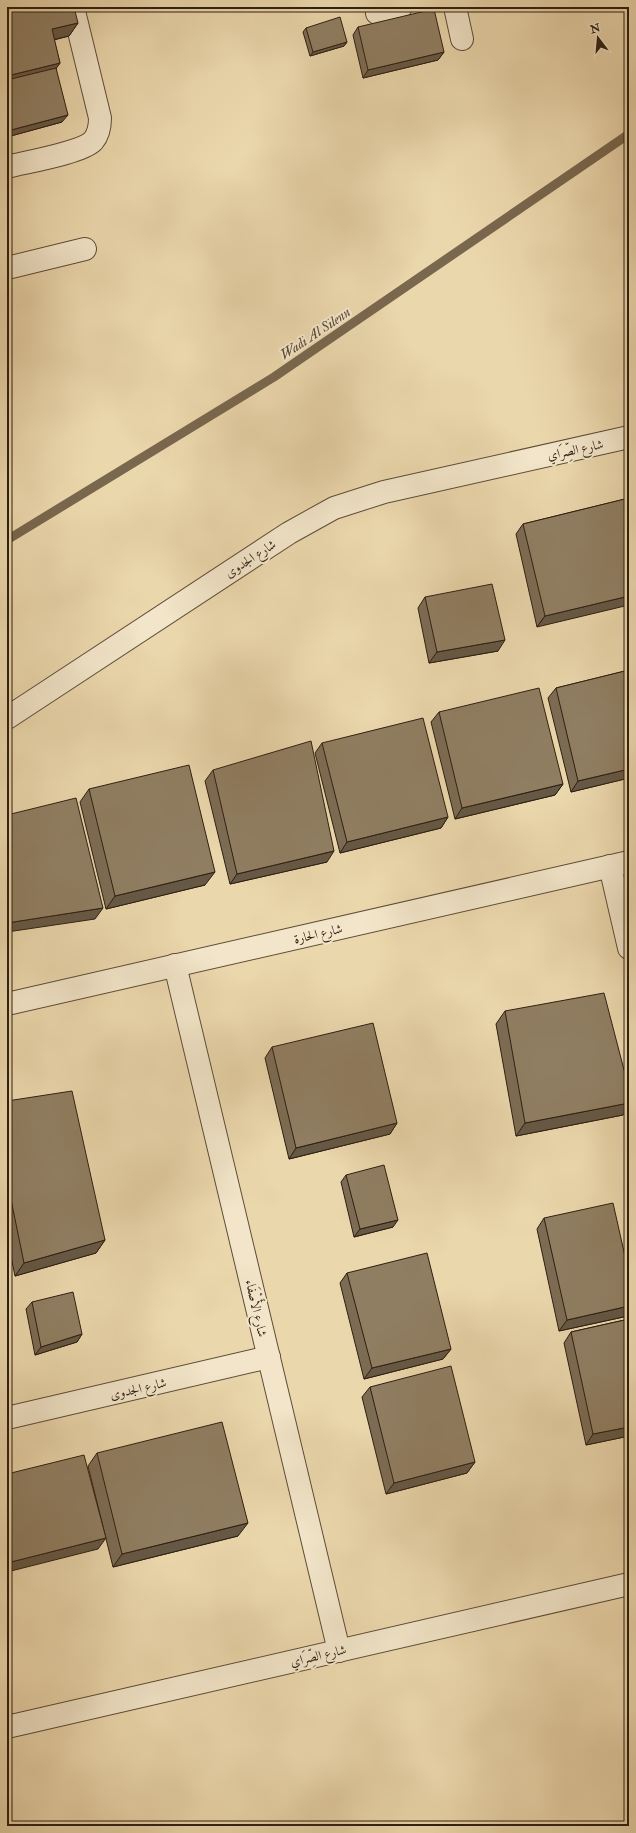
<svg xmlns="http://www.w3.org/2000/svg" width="636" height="1833" font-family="'IM FELL Double Pica',Amiri,serif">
<rect width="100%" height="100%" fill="#ebd7ac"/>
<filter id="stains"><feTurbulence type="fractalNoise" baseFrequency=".005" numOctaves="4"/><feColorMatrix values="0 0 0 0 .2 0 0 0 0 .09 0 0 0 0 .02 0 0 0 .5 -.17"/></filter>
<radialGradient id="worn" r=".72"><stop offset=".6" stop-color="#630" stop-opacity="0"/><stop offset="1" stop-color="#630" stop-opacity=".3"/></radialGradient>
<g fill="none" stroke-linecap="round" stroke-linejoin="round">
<!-- stream -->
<path stroke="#79674e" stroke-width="9" d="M 7,540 L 274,377 L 629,134"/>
<!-- minor casing -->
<g stroke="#5d4c38" stroke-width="24">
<g id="minor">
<path d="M 455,7 L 462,39"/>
<path d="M 377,13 L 401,7"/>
<path d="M 7,167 C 26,162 81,153 93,141 C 99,134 100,126 100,118 L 73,7"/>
<path d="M 7,268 L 85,249"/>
<path d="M 7,718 L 289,533 L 334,508 L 384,492 L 629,437"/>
<path d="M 610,866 L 629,948"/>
<path d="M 175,965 L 339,1651"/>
<path d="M 7,1004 L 629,862"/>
<path d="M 7,1418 L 269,1357"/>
<path d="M 7,1727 L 629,1584"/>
</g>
</g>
<!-- minor -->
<use href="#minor" stroke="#f2e5c9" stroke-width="22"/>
</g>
<!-- wall -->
<g fill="#7c6c54" stroke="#2e1e11">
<path d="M 7,7 L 78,23 L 69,36 L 54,40 L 60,63 L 56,68 L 62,122 L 7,137 Z"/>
<path d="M 358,27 L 444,52 L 438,60 L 363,78 L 353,35 Z"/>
<path d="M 306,28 L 347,42 L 344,46 L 310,56 L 303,32 Z"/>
<path d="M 629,498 L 537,627 L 516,534 L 523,524 Z"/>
<path d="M 425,597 L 498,651 L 429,663 L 418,608 Z"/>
<path d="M 629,670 L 629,778 L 571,792 L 548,698 L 556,688 Z"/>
<path d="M 439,712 L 563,784 L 555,795 L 455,819 L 431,722 Z"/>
<path d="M 322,743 L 448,817 L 441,828 L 340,853 L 315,753 Z"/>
<path d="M 213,770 L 327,862 L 230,884 L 205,781 Z"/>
<path d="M 89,789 L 205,885 L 106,909 L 80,802 Z"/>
<path d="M 505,1011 L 629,1089 L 629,1107 L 623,1115 L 516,1136 L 496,1024 Z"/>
<path d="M 272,1047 L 397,1123 L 390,1134 L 289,1159 L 265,1058 Z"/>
<path d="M 7,1101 L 105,1240 L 96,1253 L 15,1276 L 7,1237 Z"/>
<path d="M 346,1175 L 393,1227 L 354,1237 L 341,1182 Z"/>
<path d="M 544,1218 L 628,1316 L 559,1331 L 537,1229 Z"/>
<path d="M 347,1273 L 451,1349 L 443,1359 L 364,1379 L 340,1283 Z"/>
<path d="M 32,1302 L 82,1334 L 77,1342 L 35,1355 L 26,1309 Z"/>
<path d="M 629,1319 L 629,1436 L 586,1445 L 564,1343 L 571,1332 Z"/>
<path d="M 370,1387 L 475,1462 L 467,1473 L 386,1494 L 362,1397 Z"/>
<path d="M 97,1453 L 238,1536 L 113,1567 L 88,1466 Z"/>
</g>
<!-- shaded-wall -->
<g fill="#655845" stroke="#2e1e11">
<path d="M 78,23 L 69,36 L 43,42 L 52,29 Z"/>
<path d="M 347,42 L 344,46 L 310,56 L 313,52 Z"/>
<path d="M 444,52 L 438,60 L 363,78 L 368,70 Z"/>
<path d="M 60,63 L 51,76 L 7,86 L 7,76 Z"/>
<path d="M 68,115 L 62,122 L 7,137 L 7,135 L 11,130 Z"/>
<path d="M 629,596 L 629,605 L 537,627 L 545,616 Z"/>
<path d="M 505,640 L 498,651 L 429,663 L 437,652 Z"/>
<path d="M 629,769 L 629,778 L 571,792 L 578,781 Z"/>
<path d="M 563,784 L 555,795 L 455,819 L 462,808 Z"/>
<path d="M 448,817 L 441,828 L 340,853 L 347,842 Z"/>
<path d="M 334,851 L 327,862 L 230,884 L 237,874 Z"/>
<path d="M 215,872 L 205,885 L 106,909 L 115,896 Z"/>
<path d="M 103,908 L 95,919 L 7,932 L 7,923 Z"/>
<path d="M 629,1103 L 629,1107 L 623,1115 L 516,1136 L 525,1123 Z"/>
<path d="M 397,1123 L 390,1134 L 289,1159 L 296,1148 Z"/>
<path d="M 398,1220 L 393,1227 L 354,1237 L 360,1229 Z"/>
<path d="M 105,1240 L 96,1253 L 15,1276 L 24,1263 Z"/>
<path d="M 629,1306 L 628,1316 L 559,1331 L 567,1320 Z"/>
<path d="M 82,1334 L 77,1342 L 35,1355 L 41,1347 Z"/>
<path d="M 451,1349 L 443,1359 L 364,1379 L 372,1368 Z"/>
<path d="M 629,1427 L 629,1436 L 586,1445 L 593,1434 Z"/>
<path d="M 475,1462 L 467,1473 L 386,1494 L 394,1483 Z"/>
<path d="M 248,1523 L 238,1536 L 113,1567 L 122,1554 Z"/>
<path d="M 106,1538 L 98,1549 L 7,1572 L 7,1563 Z"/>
</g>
<!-- building -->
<g fill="#907e62" stroke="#2e1e11">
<path d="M 7,7 L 74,7 L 78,23 L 52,29 L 60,63 L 7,76 Z"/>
<path d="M 434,9 L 444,52 L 368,70 L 358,27 Z"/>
<path d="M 340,17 L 347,42 L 313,52 L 306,28 Z"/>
<path d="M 56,68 L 68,115 L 11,130 L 7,118 L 7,80 Z"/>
<path d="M 629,498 L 629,596 L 545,616 L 523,524 Z"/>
<path d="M 492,584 L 505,640 L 437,652 L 425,597 Z"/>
<path d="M 629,670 L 629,769 L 578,781 L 556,688 Z"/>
<path d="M 539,688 L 563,784 L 462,808 L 439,712 Z"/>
<path d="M 423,718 L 448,817 L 347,842 L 322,743 Z"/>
<path d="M 311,741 L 334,851 L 237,874 L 213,770 Z"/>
<path d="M 189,765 L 215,872 L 115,896 L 89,789 Z"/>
<path d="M 76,798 L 103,908 L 7,923 L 7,815 Z"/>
<path d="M 604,993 L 629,1089 L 629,1103 L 525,1123 L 505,1011 Z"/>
<path d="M 373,1023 L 397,1123 L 296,1148 L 272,1047 Z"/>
<path d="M 72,1091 L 105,1240 L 24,1263 L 7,1180 L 7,1101 Z"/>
<path d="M 384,1165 L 398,1220 L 360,1229 L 346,1175 Z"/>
<path d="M 613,1203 L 629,1274 L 629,1306 L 567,1320 L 544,1218 Z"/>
<path d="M 427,1253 L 451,1349 L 372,1368 L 347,1273 Z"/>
<path d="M 73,1292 L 82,1334 L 41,1347 L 32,1302 Z"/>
<path d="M 629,1319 L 629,1427 L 593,1434 L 571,1332 Z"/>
<path d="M 451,1366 L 475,1462 L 394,1483 L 370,1387 Z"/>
<path d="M 222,1422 L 248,1523 L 122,1554 L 97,1453 Z"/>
<path d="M 84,1455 L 106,1538 L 7,1563 L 7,1474 Z"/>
</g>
<g text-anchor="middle" stroke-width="4" stroke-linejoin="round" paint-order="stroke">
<!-- street labels -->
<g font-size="13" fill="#2e1e11" stroke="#f2e5c9">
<text transform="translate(575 449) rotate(-12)" y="5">شارع الصِّرَاي</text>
<text transform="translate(250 558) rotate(-33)" y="5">شارع الجدوى</text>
<text transform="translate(318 933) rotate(-13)" y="5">شارع الحارة</text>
<text transform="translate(257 1308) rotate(77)" y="5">شارع الأَصْفَاء</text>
<text transform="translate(138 1388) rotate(-13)" y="5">شارع الجدوى</text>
<text transform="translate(318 1655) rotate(-13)" y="5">شارع الصِّرَاي</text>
</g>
<!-- water labels -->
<g font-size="14" font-style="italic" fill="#5a4935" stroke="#f2e5c9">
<text transform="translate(315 333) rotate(-34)" y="5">Wadi Al Silenn</text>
</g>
</g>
<!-- margin -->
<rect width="636" height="1833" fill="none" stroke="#ebd7ac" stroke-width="24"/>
<rect x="8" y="8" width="620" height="1817" fill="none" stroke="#2e1e11" stroke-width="2"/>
<rect x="12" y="12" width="612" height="1809" fill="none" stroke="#2e1e11"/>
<!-- north arrow -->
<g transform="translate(598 38) rotate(344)" stroke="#f2e5c9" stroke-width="3" paint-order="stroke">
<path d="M0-3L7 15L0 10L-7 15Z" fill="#2e1e11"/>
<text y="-6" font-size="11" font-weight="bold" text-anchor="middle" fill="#2e1e11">N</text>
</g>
<rect width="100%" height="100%" filter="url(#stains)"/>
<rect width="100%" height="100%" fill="url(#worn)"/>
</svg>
